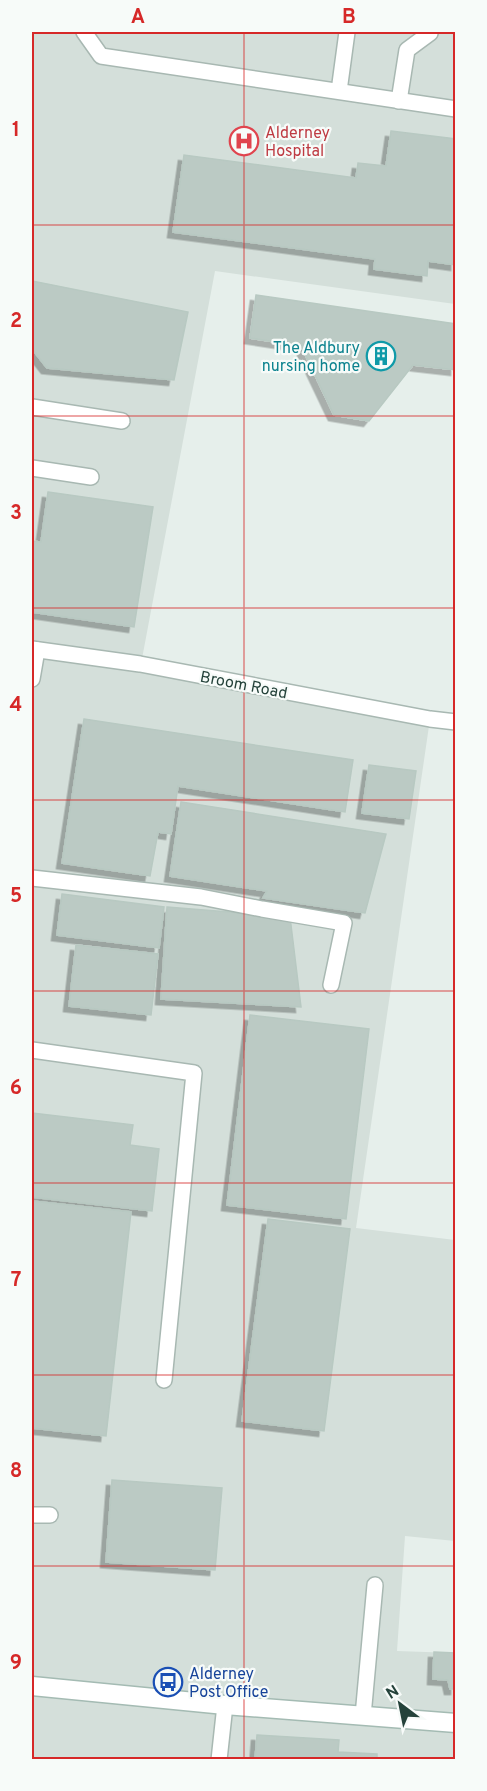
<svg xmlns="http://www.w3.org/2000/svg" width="487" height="1791" font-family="Overpass,sans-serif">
<defs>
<filter id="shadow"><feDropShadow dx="-5.5" dy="5.5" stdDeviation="0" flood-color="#0004"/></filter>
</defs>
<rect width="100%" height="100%" fill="#e6efeb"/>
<!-- built -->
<path fill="#d4dfda" d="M 32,32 L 455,32 L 455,304 L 215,271 L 141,664 L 430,719 L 356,1228 L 455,1240 L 455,1541 L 405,1536 L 397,1651 L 455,1653 L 455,1759 L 32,1760 Z"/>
<!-- building -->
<g fill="#bbcac4" stroke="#b8c9c2" stroke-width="1.5" filter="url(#shadow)">
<path d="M 391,131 L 456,139 L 456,265 L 428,261 L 427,276 L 374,269 L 375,259 L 173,232 L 184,155 L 356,178 L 358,163 L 386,166 Z"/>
<path d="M 32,281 L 188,312 L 174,380 L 47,368 L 32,349 Z"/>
<path d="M 256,295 L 456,324 L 456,370 L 413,365 L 369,421 L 334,415 L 301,346 L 250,338 Z"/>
<path d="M 48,492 L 153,507 L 134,627 L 32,612 L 32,541 L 41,542 Z"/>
<path d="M 84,719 L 353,760 L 345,812 L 178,786 L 171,834 L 158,832 L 150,876 L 62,863 Z"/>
<path d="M 369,765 L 416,771 L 409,819 L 362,813 Z"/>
<path d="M 181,802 L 386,834 L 365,913 L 263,898 L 267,891 L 170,876 Z"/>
<path d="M 62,894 L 164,907 L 159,948 L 57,935 Z"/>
<path d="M 167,907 L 290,917 L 301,1007 L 161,999 Z"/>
<path d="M 76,945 L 158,954 L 151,1015 L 69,1006 Z"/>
<path d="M 250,1015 L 369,1029 L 346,1219 L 227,1205 Z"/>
<path d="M 32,1113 L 133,1125 L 130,1145 L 159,1149 L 152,1211 L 32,1197 Z"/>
<path d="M 32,1201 L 131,1212 L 106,1436 L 32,1428 Z"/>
<path d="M 268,1219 L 350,1229 L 324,1431 L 242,1421 Z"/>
<path d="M 112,1480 L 222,1488 L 215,1570 L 106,1562 Z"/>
<path d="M 434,1652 L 456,1653 L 456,1689 L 450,1689 L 448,1680 L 433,1679 Z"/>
<path d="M 257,1735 L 339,1740 L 338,1752 L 377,1754 L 377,1760 L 255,1760 Z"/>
</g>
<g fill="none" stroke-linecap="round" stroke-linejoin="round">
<!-- lane casing -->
<g stroke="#a8b8b2" stroke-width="18">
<g id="lane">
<path d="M 84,32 L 101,56 L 456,109"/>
<path d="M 339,91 L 347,32"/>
<path d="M 399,101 L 407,50 L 430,33 L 430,32"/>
<path d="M 32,407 L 122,421"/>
<path d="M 32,468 L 91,477"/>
<path d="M 32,649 L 140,664 L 430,719 L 456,722"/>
<path d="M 32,679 L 37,650"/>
<path d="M 32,878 L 201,897 L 262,909 L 344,923 L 331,985"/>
<path d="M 32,1050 L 194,1073 L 164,1380"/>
<path d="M 32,1515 L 50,1515"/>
<path d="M 363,1716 L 375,1585"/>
<path d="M 219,1760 L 225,1705"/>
</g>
</g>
<!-- secondary casing -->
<g stroke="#a4bbb3" stroke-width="21">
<path id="secondary" d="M 32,1686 L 225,1705 L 456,1723"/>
</g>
<!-- lane -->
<use href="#lane" stroke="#fff" stroke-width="15"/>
<!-- secondary -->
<use href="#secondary" stroke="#fff" stroke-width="18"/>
</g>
<!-- grid -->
<path fill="none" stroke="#d62828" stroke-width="1.5" stroke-opacity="0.55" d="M 244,32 L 244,1760M 32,225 L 456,225M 32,416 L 456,416M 32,608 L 456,608M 32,800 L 456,800M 32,991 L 456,991M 32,1183 L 456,1183M 32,1375 L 456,1375M 32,1566 L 456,1566"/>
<!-- icons -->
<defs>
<g id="hospital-ring" transform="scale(1.5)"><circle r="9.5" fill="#f7fbf9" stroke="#e0444e" stroke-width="1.5"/><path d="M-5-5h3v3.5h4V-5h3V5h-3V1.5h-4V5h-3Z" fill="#e0444e"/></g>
<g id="building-ring" transform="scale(1.5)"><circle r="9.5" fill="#f7fbf9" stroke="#0f9aa8" stroke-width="1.5"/><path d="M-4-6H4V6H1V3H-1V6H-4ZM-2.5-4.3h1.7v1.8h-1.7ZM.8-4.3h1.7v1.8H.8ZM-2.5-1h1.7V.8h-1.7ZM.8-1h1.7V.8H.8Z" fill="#0f9aa8"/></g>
<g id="bus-ring" transform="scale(1.5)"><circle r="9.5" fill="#f7fbf9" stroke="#1a4fb4" stroke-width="1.5"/><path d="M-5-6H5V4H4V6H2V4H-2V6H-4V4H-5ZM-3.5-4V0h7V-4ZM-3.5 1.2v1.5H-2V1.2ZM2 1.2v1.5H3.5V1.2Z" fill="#1a4fb4"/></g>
</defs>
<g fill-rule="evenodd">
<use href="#hospital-ring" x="244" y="141"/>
<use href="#building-ring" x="381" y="356"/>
<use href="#bus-ring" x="168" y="1682"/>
</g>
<g text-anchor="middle" stroke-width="4.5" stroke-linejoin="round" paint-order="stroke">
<!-- health labels -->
<g font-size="16" fill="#be3a42" stroke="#f7fbf9" text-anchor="start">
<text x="265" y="138">Alderney<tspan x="265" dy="18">Hospital</tspan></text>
</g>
<!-- culture labels -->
<g font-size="16" fill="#0d838f" stroke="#f7fbf9" text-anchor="end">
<text x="360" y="353">The Aldbury<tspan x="360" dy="18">nursing home</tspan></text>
</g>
<!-- street labels -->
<g font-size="16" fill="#24423a" stroke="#f7fbf9">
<text transform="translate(244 684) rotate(11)" y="6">Broom Road</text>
</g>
<!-- transit labels -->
<g font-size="16" fill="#164399" stroke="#f7fbf9" text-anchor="start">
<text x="189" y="1679">Alderney<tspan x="189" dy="18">Post Office</tspan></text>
</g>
</g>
<!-- border -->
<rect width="487" height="1791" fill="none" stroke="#f7fbf9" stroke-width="66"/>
<!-- north arrow -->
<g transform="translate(400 1704) rotate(328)" stroke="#f7fbf9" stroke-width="4.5" paint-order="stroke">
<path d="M0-4.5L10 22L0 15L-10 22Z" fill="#24423a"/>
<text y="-9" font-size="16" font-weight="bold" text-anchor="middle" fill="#24423a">N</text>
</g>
<rect x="33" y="33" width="421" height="1725" fill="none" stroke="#d62828" stroke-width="2"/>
<g font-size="20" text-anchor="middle" font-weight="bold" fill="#d62828">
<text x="138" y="23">A</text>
<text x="349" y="23">B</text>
<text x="16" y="136">1</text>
<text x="16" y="327">2</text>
<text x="16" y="519">3</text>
<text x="16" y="711">4</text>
<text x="16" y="902">5</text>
<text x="16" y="1094">6</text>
<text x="16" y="1286">7</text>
<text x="16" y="1477">8</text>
<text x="16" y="1669">9</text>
</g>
</svg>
